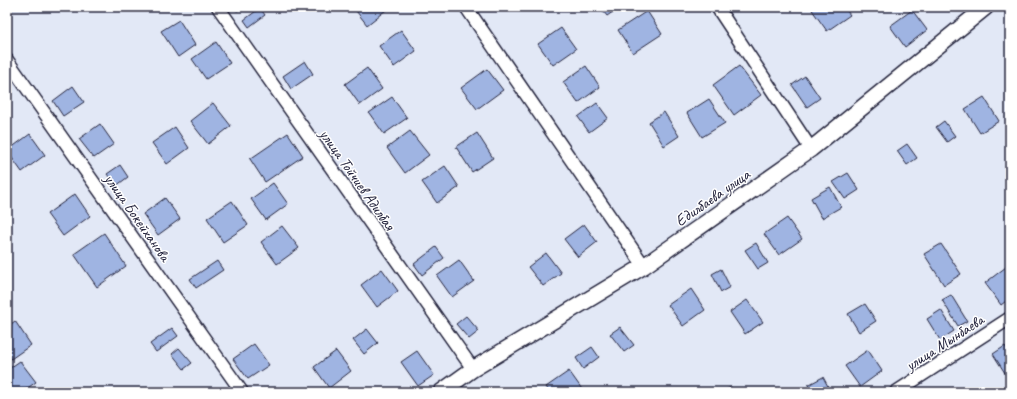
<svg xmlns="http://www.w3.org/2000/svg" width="1017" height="399" font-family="Caveat,sans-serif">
<rect width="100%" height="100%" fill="#e2e8f6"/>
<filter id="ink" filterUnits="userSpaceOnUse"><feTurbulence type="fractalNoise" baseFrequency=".025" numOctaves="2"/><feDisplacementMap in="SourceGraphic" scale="8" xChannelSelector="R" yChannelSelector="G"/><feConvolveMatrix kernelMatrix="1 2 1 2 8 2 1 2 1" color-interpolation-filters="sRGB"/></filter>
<g filter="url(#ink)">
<!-- building -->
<g fill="#9fb4e2" stroke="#22223b">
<path d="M 234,7 L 242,7 L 237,11 Z"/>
<path d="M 353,7 L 384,7 L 386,10 L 367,25 Z"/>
<path d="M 600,7 L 620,7 L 607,16 Z"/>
<path d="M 816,7 L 844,7 L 850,15 L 827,31 L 812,10 Z"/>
<path d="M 260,8 L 265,15 L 249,27 L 244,20 Z"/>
<path d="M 912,10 L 927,30 L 905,47 L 890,26 Z"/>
<path d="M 647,11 L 662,34 L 633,53 L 618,30 Z"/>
<path d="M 179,20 L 195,45 L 178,57 L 161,31 Z"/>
<path d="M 561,28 L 576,49 L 553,65 L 538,44 Z"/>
<path d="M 401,30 L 416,51 L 394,67 L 379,46 Z"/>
<path d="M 216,42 L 230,63 L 206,79 L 192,59 Z"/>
<path d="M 305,61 L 313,74 L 291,89 L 283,76 Z"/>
<path d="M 586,66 L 600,87 L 578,103 L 563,82 Z"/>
<path d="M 739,66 L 761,95 L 734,115 L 713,85 Z"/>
<path d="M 367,68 L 382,89 L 360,105 L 345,84 Z"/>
<path d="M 487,69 L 503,90 L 477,109 L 461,88 Z"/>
<path d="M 805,76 L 820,98 L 807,107 L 792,85 Z"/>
<path d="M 73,86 L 84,102 L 63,116 L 53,101 Z"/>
<path d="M 392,97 L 407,118 L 384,134 L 369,113 Z"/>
<path d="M 984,97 L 999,121 L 980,133 L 965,109 Z"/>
<path d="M 709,99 L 725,123 L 702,137 L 687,113 Z"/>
<path d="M 213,103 L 231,126 L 208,144 L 190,121 Z"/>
<path d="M 597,103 L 608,118 L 589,132 L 578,117 Z"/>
<path d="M 664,112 L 679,136 L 664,146 L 649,122 Z"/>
<path d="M 944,121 L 955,136 L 947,142 L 936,127 Z"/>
<path d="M 100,124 L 114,144 L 94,158 L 79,139 Z"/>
<path d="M 175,127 L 189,148 L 167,164 L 152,143 Z"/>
<path d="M 410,131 L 429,155 L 405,173 L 387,148 Z"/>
<path d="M 288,133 L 303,156 L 265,182 L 250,159 Z"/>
<path d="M 477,133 L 493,158 L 472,172 L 456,147 Z"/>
<path d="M 30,134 L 45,155 L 22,172 L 7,151 Z"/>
<path d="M 907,144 L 917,158 L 907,165 L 897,151 Z"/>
<path d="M 120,165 L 128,177 L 116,186 L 107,174 Z"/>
<path d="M 445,166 L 459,187 L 437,203 L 422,182 Z"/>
<path d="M 848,173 L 859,190 L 845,199 L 833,182 Z"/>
<path d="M 273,183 L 288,204 L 266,220 L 251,199 Z"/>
<path d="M 830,187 L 841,207 L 822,218 L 811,198 Z"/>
<path d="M 75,194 L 90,216 L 63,236 L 47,214 Z"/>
<path d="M 165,198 L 180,219 L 158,235 L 143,214 Z"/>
<path d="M 232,201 L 248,225 L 223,242 L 207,218 Z"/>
<path d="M 787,218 L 802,239 L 779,255 L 764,234 Z"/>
<path d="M 584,224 L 597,242 L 578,257 L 564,239 Z"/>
<path d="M 282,226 L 299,248 L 277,264 L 261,242 Z"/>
<path d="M 104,233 L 126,266 L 97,287 L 74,254 Z"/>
<path d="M 7,234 L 11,240 L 7,243 Z"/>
<path d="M 756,243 L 768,263 L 758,269 L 745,250 Z"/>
<path d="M 941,244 L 961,274 L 944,285 L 924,254 Z"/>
<path d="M 436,247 L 444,258 L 422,275 L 414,264 Z"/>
<path d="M 546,253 L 561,273 L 543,286 L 528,267 Z"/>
<path d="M 459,260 L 474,281 L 452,297 L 437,276 Z"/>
<path d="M 217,261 L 223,270 L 196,288 L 190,279 Z"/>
<path d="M 1010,264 L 1010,298 L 1001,305 L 985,283 Z"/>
<path d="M 382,269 L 398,291 L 377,307 L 361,285 Z"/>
<path d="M 721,269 L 730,287 L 721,292 L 712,274 Z"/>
<path d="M 691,289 L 705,310 L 683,326 L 668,305 Z"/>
<path d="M 951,295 L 967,321 L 958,326 L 942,300 Z"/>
<path d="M 747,300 L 763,322 L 745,334 L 730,312 Z"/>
<path d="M 865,304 L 876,321 L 859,332 L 848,314 Z"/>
<path d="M 941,310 L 954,331 L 940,340 L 927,319 Z"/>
<path d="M 466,316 L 479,331 L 469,339 L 456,324 Z"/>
<path d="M 15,321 L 31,345 L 8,361 L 7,327 Z"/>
<path d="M 620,327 L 634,345 L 624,352 L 610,334 Z"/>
<path d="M 172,328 L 178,336 L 156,352 L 150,344 Z"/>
<path d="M 367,329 L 378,343 L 364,354 L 353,340 Z"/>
<path d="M 254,344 L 269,365 L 248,379 L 233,359 Z"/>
<path d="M 1005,346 L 1010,353 L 1010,369 L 1005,373 L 993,354 Z"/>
<path d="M 592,347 L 599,357 L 583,369 L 576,358 Z"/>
<path d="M 179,348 L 192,363 L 184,369 L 172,354 Z"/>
<path d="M 868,350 L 882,371 L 860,387 L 845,366 Z"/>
<path d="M 336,351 L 351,371 L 329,388 L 314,367 Z"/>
<path d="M 417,351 L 434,375 L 418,386 L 401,362 Z"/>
<path d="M 20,361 L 36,382 L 22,392 L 7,392 L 7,370 Z"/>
<path d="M 569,371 L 584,392 L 550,392 L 546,387 Z"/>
<path d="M 823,377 L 831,392 L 812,392 L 808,385 Z"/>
<path d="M 731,387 L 734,392 L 725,392 L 724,391 Z"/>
</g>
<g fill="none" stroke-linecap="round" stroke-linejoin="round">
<!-- minor casing -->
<g stroke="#22223b" stroke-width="15">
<g id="minor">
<path d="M 218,7 L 473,369"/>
<path d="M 466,7 L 644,266"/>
<path d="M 717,7 L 811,149"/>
<path d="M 7,60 L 242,392"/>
<path d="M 896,392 L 1010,318"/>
</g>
</g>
<!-- tertiary casing -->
<g stroke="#22223b" stroke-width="18">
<path id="tertiary" d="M 441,392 L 473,369 L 644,266 L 811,149 L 986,7"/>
</g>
<!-- minor -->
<use href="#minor" stroke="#fff" stroke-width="12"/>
<!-- tertiary -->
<use href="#tertiary" stroke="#fff" stroke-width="15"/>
</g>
</g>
<g text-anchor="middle" stroke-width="3" stroke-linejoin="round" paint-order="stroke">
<!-- street labels -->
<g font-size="16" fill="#22223b" stroke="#fff">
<text transform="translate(358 179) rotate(55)" y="6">улица Тойчиев Адилбая</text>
<text transform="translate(712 197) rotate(-35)" y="6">Едилбаева улица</text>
<text transform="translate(138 217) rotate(55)" y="6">улица Бокейханова</text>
<text transform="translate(944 342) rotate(-33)" y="6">улица Мынбаева</text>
</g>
</g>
<!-- margin -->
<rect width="1017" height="399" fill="none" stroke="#fff" stroke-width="24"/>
<rect x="12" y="12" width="993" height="375" fill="none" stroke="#22223b" stroke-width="1.5" filter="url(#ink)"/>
</svg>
